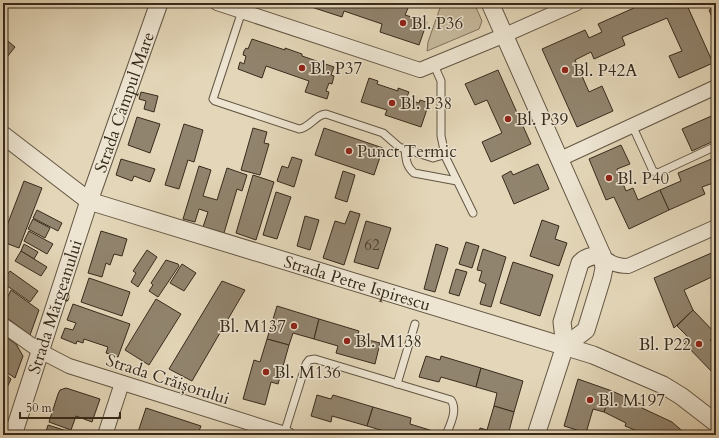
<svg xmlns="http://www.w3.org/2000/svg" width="719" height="438" font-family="Cardo,serif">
<rect width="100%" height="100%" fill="#e4d7b9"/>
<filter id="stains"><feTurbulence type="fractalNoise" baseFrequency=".005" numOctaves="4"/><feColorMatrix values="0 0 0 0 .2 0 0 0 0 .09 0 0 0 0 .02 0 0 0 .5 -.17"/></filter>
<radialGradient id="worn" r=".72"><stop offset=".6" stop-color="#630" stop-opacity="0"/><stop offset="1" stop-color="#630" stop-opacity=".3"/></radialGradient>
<!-- green -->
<path fill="#c7ba9e" stroke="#80725d" d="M 452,3 L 474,3 L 482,21 L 479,29 L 427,51 L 428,42 L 440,8 Z"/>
<!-- building -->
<g fill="#91846e" stroke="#382b1c">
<path d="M 116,3 L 129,3 L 128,7 Z"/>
<path d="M 299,3 L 394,3 L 408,8 L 405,15 L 427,22 L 419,45 L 380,32 L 382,24 L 344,11 L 342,17 Z"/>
<path d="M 645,3 L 686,3 L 713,63 L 679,78 L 669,56 L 682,51 L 667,18 L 622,37 L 625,45 L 594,59 L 591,52 L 575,60 L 589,92 L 602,86 L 613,111 L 577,127 L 542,49 L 585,30 L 589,38 L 602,32 L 598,24 Z"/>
<path d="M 716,7 L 716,24 L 715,24 L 709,10 Z"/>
<path d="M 3,37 L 15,47 L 3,62 Z"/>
<path d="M 252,39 L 285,50 L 285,48 L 302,54 L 302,56 L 334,67 L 331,75 L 334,76 L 332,84 L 329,83 L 326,91 L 329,92 L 327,99 L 305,92 L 309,81 L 266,66 L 262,78 L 238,69 L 240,62 L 244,64 L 246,56 L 243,55 L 244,51 L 246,48 L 248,49 Z"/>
<path d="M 498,70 L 531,144 L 491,162 L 482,142 L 502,133 L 487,100 L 475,105 L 465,84 Z"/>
<path d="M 369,78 L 378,81 L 377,84 L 398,91 L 398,88 L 409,92 L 406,99 L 419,103 L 420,100 L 429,103 L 421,127 L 385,115 L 387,110 L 361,102 Z"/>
<path d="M 141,92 L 158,96 L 154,112 L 144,109 L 146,101 L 139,99 Z"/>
<path d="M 716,114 L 716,140 L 692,151 L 682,129 Z"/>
<path d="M 137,117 L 160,124 L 150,153 L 128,145 Z"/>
<path d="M 184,124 L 203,130 L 194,162 L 188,160 L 179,189 L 165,185 Z"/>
<path d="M 253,128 L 267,132 L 264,143 L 269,144 L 260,175 L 241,170 Z"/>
<path d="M 324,128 L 383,148 L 374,175 L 315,155 Z"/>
<path d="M 621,145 L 630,164 L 617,169 L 626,191 L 633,188 L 638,200 L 660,190 L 669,210 L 629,229 L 614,197 L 606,200 L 589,159 Z"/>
<path d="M 292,157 L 302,160 L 294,187 L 277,181 L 282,166 L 288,168 Z"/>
<path d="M 716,157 L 716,182 L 702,187 L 705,194 L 669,210 L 660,190 L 681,181 L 678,173 Z"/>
<path d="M 121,159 L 155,169 L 150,182 L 134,176 L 132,181 L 116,175 Z"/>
<path d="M 538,164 L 549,189 L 514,204 L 502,176 L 511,171 L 513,175 Z"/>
<path d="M 199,166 L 211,170 L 203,196 L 217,200 L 227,168 L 247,175 L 242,191 L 237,189 L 224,233 L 203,227 L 208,212 L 199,209 L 195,222 L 183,219 Z"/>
<path d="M 343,171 L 355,175 L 347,202 L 335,198 Z"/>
<path d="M 253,175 L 274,182 L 256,240 L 236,233 Z"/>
<path d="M 24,181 L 42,188 L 19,248 L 3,242 L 3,236 Z"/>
<path d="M 276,192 L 291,197 L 277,239 L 263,235 Z"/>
<path d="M 37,210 L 62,223 L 58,231 L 33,218 Z"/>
<path d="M 350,211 L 360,214 L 344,265 L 323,258 L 335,221 L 345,224 Z"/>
<path d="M 3,214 L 8,216 L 3,229 Z"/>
<path d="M 305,216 L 319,220 L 310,250 L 297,246 Z"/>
<path d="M 33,219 L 50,228 L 45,238 L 28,229 Z"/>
<path d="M 542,220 L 559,226 L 555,239 L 567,243 L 559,266 L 530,256 Z"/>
<path d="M 366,221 L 391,228 L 378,269 L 354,262 Z"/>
<path d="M 29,231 L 53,244 L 47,254 L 24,241 Z"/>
<path d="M 101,231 L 127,239 L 122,256 L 114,254 L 110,265 L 106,263 L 102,277 L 88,273 Z"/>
<path d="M 466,242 L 479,246 L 472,268 L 459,264 Z"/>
<path d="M 24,244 L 38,252 L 34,259 L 21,251 Z"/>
<path d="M 436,244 L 448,248 L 435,292 L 424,289 Z"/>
<path d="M 483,249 L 506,257 L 491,307 L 480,304 L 486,284 L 479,281 L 482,271 L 477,270 Z"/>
<path d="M 147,250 L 157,257 L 138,287 L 131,282 L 136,273 L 133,271 Z"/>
<path d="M 21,251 L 47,267 L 41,276 L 15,261 Z"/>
<path d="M 716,251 L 716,275 L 684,290 L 693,310 L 674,328 L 654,278 Z"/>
<path d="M 166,260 L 178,264 L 179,266 L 158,297 L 149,291 L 153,285 L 151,283 Z"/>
<path d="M 513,262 L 553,275 L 540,316 L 500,303 Z"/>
<path d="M 182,264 L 196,273 L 184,291 L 170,283 Z"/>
<path d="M 456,269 L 467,272 L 459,296 L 449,293 Z"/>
<path d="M 10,271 L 38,291 L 30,302 L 3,283 L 3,281 Z"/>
<path d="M 89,278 L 130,292 L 122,316 L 81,302 Z"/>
<path d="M 222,281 L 245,290 L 192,381 L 169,369 Z"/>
<path d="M 11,290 L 39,310 L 30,335 L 3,315 L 3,307 Z"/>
<path d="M 156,299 L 181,314 L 149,365 L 125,350 Z"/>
<path d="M 73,304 L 130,324 L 118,357 L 106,353 L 108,347 L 84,339 L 83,343 L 77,341 L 76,344 L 61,338 L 65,328 L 73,330 L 76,323 L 67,320 Z"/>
<path d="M 277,306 L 319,319 L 314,339 L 293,333 L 289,345 L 267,339 Z"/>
<path d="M 693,310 L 716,334 L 710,340 L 716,345 L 716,376 L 683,342 L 688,337 L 677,326 Z"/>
<path d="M 319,319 L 359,331 L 357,337 L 380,343 L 375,364 L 336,353 L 338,346 L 314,339 Z"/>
<path d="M 3,335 L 16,344 L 23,356 L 15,378 L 3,370 L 4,366 Z"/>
<path d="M 267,339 L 289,345 L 278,384 L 271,382 L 265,405 L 243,399 L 254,360 L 260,362 Z"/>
<path d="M 426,356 L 440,360 L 441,356 L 481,368 L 476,387 L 441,377 L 439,382 L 419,377 Z"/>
<path d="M 481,368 L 523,381 L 514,412 L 494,406 L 497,393 L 476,387 Z"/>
<path d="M 3,372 L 11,379 L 4,394 L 3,393 Z"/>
<path d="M 578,379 L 612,391 L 604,412 L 593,409 L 586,433 L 564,426 Z"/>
<path d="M 66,388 L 100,399 L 92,422 L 76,416 L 71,430 L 49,422 L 58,394 L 60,390 Z"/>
<path d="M 612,391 L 643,405 L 642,408 L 672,422 L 687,435 L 647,435 L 625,426 L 626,423 L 604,412 Z"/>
<path d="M 317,395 L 331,399 L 333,395 L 373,407 L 367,426 L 332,416 L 331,422 L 311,416 Z"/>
<path d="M 494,406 L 514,412 L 508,435 L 478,435 L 480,428 L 487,430 Z"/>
<path d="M 373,407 L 411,418 L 410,424 L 433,431 L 432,435 L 390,435 L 391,433 L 367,426 Z"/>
<path d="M 146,408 L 201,426 L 199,431 L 209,435 L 137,435 Z"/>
<path d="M 48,425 L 70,432 L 69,435 L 45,435 Z"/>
</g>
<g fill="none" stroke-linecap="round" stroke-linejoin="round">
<!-- service casing -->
<g stroke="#635643" stroke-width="9">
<g id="service">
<path d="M 242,11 L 213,99 L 215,101 L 299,129 C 310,128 316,114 326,114 L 383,133 L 399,147 L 433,158 L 440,156 L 444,150 L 441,136 L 441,81 L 434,65"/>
<path d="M 632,125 L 653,171 L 658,173 L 716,146"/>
<path d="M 405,149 C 406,159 406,166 414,173 L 457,181"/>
<path d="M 443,152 L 473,213"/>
<path d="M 397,384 L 415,324"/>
<path d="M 284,434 L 306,364 L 309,360 L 315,359 L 451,400 C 458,410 450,425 446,435"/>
</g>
</g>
<!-- minor casing -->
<g stroke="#635643" stroke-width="16">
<g id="minor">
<path d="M 217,3 L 420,70 L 505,35 L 577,3"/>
<path d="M 560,159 L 716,87"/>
<path d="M 602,255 C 609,264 618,266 628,266 L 716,227"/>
<path d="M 3,325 L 40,351 L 69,366 L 288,435"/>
<path d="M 105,435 L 122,383"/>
</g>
</g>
<!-- tertiary casing -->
<g stroke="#635643" stroke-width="19">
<g id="tertiary">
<path d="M 490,3 L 602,255 L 604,268 L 602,278 L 586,330 L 565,346"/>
<path id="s1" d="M 3,135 L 89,201 L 593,355 L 663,385 L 681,396 L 716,423"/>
<path id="s2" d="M 13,435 L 89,201 L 159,3"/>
<path d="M 536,435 L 565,346 L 562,322 L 580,263 C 586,256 594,256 602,255"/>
</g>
</g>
<!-- service -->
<use href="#service" stroke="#ede5d2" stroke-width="7"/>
<!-- minor -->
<use href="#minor" stroke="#ede5d2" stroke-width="14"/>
<!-- tertiary -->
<use href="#tertiary" stroke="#ede5d2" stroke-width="17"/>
</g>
<!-- markers -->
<g fill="#8f2418" stroke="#ede5d2" stroke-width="1.5">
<circle cx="403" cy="23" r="4"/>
<circle cx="302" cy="68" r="4"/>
<circle cx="565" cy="70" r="4"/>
<circle cx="392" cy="103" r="4"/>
<circle cx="508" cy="119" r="4"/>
<circle cx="349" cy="151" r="4"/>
<circle cx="609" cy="178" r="4"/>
<circle cx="294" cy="326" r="4"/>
<circle cx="347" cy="341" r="4"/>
<circle cx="699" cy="344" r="4"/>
<circle cx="266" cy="372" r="4"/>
<circle cx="590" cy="400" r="4"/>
</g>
<g text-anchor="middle" stroke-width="3" stroke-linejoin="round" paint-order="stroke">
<!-- number labels -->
<g font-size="15" fill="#4e4130">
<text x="372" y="250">62</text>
</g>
<!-- poi labels -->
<g font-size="17" fill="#382b1c" stroke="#ede5d2" text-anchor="start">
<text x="411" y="29">Bl. P36</text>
<text x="310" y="74">Bl. P37</text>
<text x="573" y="76">Bl. P42A</text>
<text x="400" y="109">Bl. P38</text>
<text x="516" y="125">Bl. P39</text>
<text x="357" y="157">Punct Termic</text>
<text x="617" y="184">Bl. P40</text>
<text x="286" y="332" text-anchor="end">Bl. M137</text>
<text x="355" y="347">Bl. M138</text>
<text x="691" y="350" text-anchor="end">Bl. P22</text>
<text x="274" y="378">Bl. M136</text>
<text x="598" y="406">Bl. M197</text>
</g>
<!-- street labels -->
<g font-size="17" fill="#382b1c" stroke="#ede5d2">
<text dy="6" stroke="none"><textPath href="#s2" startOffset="351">Strada Câmpul Mare</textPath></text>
<text dy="6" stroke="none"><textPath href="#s1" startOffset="389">Strada Petre Ispirescu</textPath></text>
<text dy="6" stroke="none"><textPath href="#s2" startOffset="135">Strada Mărgeanului</textPath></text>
<text transform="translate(168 379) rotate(18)" y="6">Strada Crăișorului</text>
</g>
</g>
<!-- margin -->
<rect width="719" height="438" fill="none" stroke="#e4d7b9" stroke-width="16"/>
<rect x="4" y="4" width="711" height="430" fill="none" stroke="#382b1c" stroke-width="2"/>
<rect x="8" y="8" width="703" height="422" fill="none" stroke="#382b1c"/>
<!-- scale -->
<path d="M20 412v6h100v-6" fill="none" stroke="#382b1c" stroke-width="2"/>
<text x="26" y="412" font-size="12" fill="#382b1c" stroke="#ede5d2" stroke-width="3" paint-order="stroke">50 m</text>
<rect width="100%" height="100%" filter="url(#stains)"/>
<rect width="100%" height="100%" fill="url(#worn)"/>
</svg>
